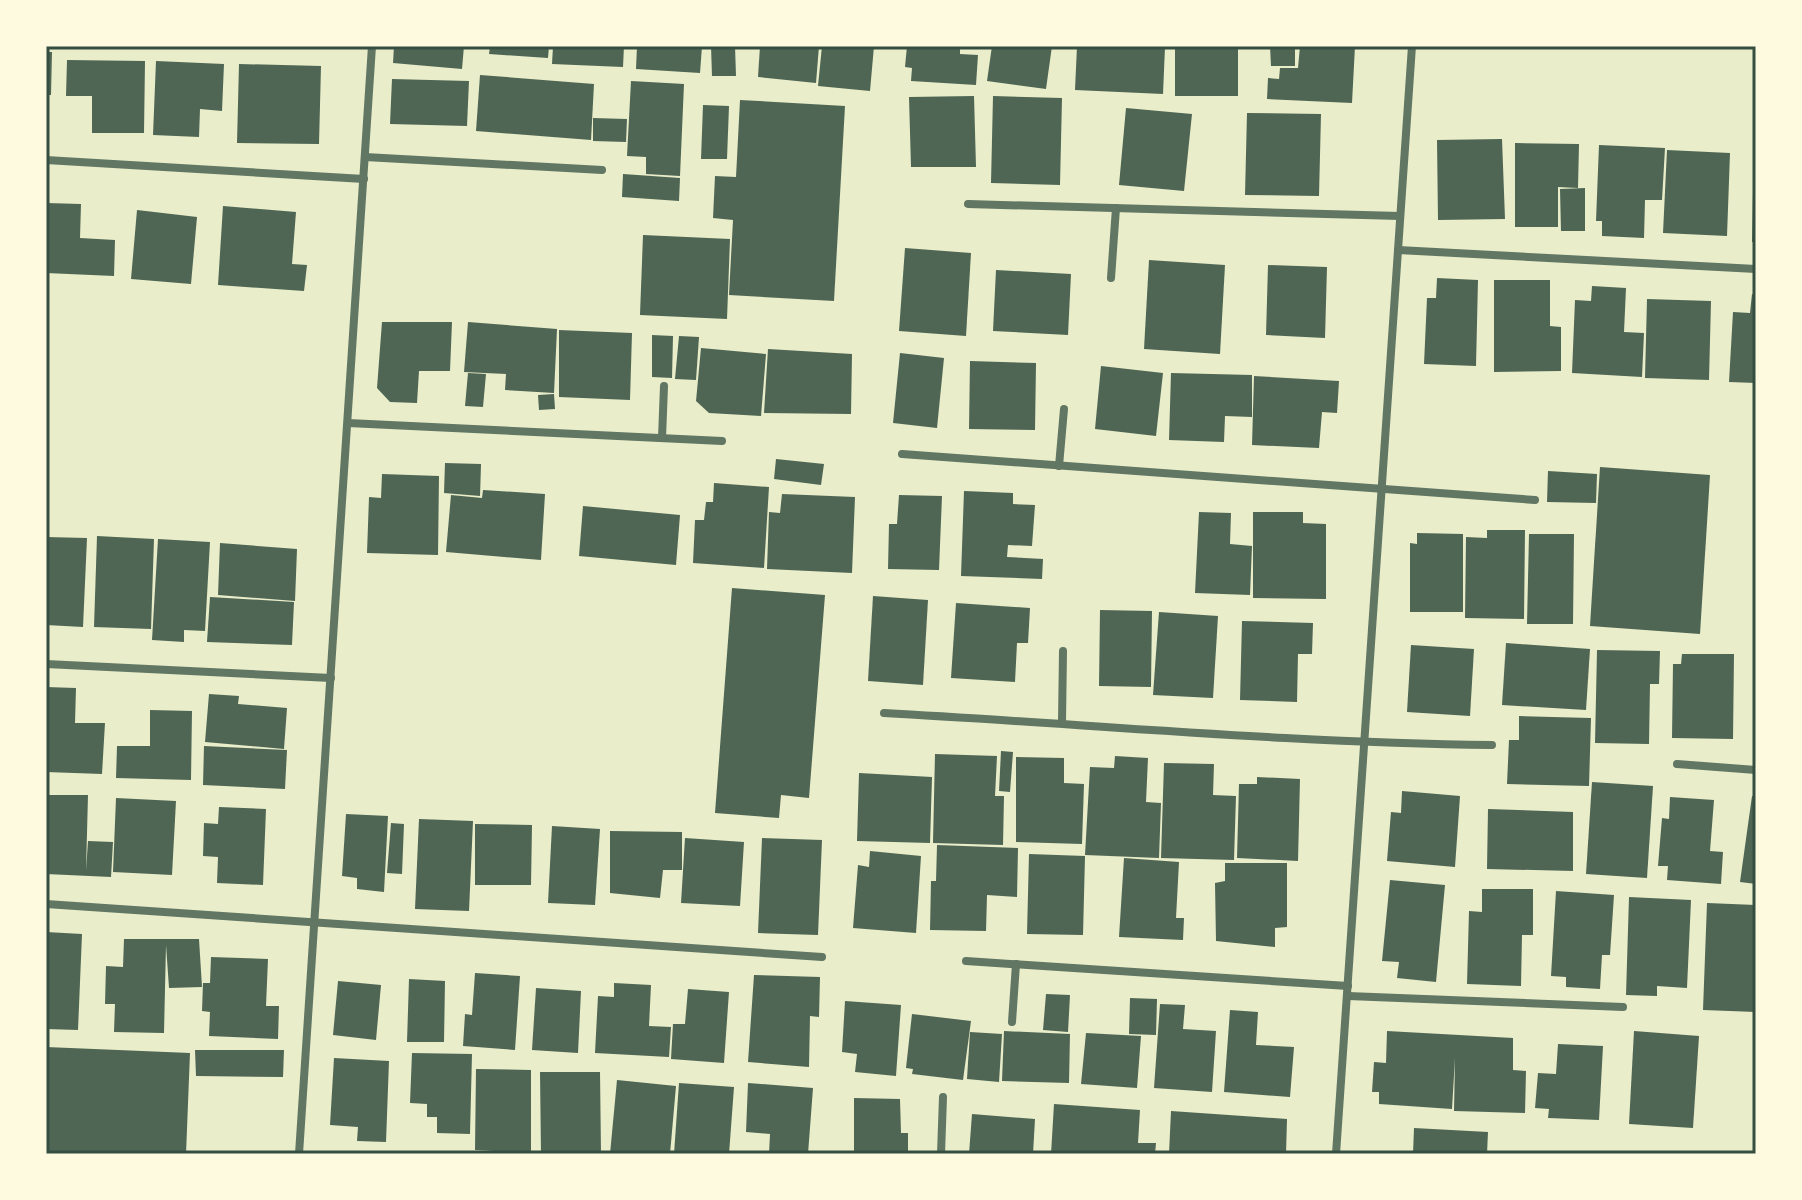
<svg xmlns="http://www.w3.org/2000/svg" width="1802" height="1200" font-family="Lora,serif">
<rect width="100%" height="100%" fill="#e9edc9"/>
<!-- building -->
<g fill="#4f6655">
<path d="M 394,46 L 464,46 L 462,69 L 393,63 Z"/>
<path d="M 490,46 L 549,46 L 548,58 L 489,54 Z"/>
<path d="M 553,46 L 624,46 L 623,67 L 552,64 Z"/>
<path d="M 637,46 L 702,46 L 700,73 L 636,69 Z"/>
<path d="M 711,46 L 735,46 L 736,76 L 712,76 Z"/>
<path d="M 760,46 L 819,46 L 816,83 L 758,77 Z"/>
<path d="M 822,46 L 874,46 L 870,91 L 818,86 Z"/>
<path d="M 907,46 L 960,46 L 960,54 L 978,55 L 976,85 L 911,81 L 912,68 L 905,67 Z"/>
<path d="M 992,46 L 1052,46 L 1046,89 L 987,81 Z"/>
<path d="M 1077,46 L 1165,47 L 1163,94 L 1075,90 Z"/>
<rect x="1175" y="46" width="63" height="50"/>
<path d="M 1270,46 L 1295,46 L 1295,66 L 1271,66 Z"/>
<path d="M 1300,46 L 1355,46 L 1352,103 L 1267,99 L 1268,78 L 1279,79 L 1280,68 L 1298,68 Z"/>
<path d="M 46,52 L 52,52 L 51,95 L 46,95 Z"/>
<path d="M 67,60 L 145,61 L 144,133 L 92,133 L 92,96 L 66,96 Z"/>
<path d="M 156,61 L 224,64 L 222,111 L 200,109 L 199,137 L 153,135 Z"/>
<path d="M 239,64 L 321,66 L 319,144 L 237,143 Z"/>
<path d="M 480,75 L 594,84 L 591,140 L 476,131 Z"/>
<path d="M 392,79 L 469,81 L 467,126 L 390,124 Z"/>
<path d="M 631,81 L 684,84 L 680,176 L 646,174 L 646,157 L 627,156 Z"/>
<path d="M 974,96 L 976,167 L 911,167 L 909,97 Z"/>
<path d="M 993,96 L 1062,98 L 1060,185 L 991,183 Z"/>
<path d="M 740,100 L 845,106 L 834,301 L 729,295 L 733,220 L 713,218 L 715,176 L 736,177 Z"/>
<path d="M 703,105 L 729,106 L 727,159 L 701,159 Z"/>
<path d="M 1126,108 L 1192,114 L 1184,191 L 1119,185 Z"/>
<path d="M 1247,113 L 1321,114 L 1319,196 L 1245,195 Z"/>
<path d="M 593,118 L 627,119 L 626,142 L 593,141 Z"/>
<path d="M 1502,139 L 1505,219 L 1438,220 L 1437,140 Z"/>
<path d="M 1515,143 L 1579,144 L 1578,188 L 1558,187 L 1558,227 L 1515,227 Z"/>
<path d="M 1599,145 L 1665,148 L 1662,200 L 1645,200 L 1644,238 L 1602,236 L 1602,221 L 1596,221 Z"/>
<path d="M 1667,150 L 1730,153 L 1727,236 L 1663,233 Z"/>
<path d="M 623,174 L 680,178 L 679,201 L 622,197 Z"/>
<path d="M 1585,188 L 1585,231 L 1561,231 L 1560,189 Z"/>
<path d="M 1753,192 L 1756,192 L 1756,242 L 1752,242 Z"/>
<path d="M 46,203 L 81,204 L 80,238 L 115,240 L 114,276 L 46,273 Z"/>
<path d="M 223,206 L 296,212 L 292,264 L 307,265 L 304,291 L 218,285 Z"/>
<path d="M 137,210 L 197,217 L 191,284 L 131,279 Z"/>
<path d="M 643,235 L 730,239 L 727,319 L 640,315 Z"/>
<path d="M 905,248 L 971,253 L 966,336 L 899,331 Z"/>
<path d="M 1149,260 L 1225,265 L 1220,354 L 1144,349 Z"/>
<path d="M 1268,265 L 1327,267 L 1325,338 L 1266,335 Z"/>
<path d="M 996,270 L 1071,274 L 1068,335 L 993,331 Z"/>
<path d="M 1437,278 L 1478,280 L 1476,366 L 1424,364 L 1427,298 L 1436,298 Z"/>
<path d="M 1494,280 L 1550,280 L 1550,326 L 1561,327 L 1561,371 L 1494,372 Z"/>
<path d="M 1592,286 L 1626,288 L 1624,332 L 1644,333 L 1642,377 L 1572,373 L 1575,300 L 1591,301 Z"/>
<path d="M 1752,294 L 1756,295 L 1756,383 L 1729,382 L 1733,312 L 1750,313 Z"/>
<path d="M 1647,299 L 1711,301 L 1709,380 L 1645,378 Z"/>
<path d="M 382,322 L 452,322 L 450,371 L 419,371 L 417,403 L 390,402 L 377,388 Z"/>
<path d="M 468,322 L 557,329 L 554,393 L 505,390 L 506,374 L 464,372 Z"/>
<path d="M 559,330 L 632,333 L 630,400 L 559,397 Z"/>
<path d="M 652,335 L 673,336 L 672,378 L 652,377 Z"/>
<path d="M 679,336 L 699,337 L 696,380 L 675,379 Z"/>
<path d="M 701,348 L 766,354 L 761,416 L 709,413 L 696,401 Z"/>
<path d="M 768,349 L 852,354 L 851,414 L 764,413 Z"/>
<path d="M 900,353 L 944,358 L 937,428 L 893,423 Z"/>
<path d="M 970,361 L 1036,363 L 1035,430 L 969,429 Z"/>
<path d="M 1101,366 L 1163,373 L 1156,436 L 1095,429 Z"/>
<path d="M 468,373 L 486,374 L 483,407 L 465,406 Z"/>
<path d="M 1171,373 L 1252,375 L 1252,417 L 1225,416 L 1224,442 L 1169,440 Z"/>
<path d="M 1254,376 L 1339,381 L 1337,413 L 1322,412 L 1319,448 L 1252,445 Z"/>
<path d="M 554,394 L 555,409 L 539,410 L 538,395 Z"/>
<path d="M 776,459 L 824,464 L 821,485 L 774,479 Z"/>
<path d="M 445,463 L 481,464 L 480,496 L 444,493 Z"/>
<path d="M 1600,467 L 1710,475 L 1700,634 L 1590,626 Z"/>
<path d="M 1548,471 L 1597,474 L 1596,503 L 1547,502 Z"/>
<path d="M 382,474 L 439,476 L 438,555 L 367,553 L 369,497 L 381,498 Z"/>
<path d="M 714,483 L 769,487 L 764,568 L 693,563 L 695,520 L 704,520 L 706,502 L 713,502 Z"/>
<path d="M 483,490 L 545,494 L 541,560 L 446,552 L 451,495 L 482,498 Z"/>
<path d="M 964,491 L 1013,493 L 1013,504 L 1035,505 L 1032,546 L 1008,545 L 1007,557 L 1043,559 L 1042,579 L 961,576 Z"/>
<path d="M 782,494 L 855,497 L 852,573 L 767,569 L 769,512 L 780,513 Z"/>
<path d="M 899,495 L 942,496 L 939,570 L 888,569 L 889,524 L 897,524 Z"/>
<path d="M 583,506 L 680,515 L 676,565 L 579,556 Z"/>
<path d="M 1199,512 L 1231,513 L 1230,544 L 1252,546 L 1250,595 L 1195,593 Z"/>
<path d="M 1253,512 L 1303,512 L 1303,523 L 1326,524 L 1326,599 L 1253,598 Z"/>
<path d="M 1487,530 L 1525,530 L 1524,619 L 1465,618 L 1466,537 L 1487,538 Z"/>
<path d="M 1417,533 L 1463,534 L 1463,612 L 1410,612 L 1410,543 L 1417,544 Z"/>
<path d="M 1529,534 L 1574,534 L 1573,624 L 1527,624 Z"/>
<path d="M 97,536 L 154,539 L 151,629 L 94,627 Z"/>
<path d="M 46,537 L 87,538 L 83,627 L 46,625 Z"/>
<path d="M 158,539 L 210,542 L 205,631 L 184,630 L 184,642 L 152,640 Z"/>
<path d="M 220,543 L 297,549 L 295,601 L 218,595 Z"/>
<path d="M 732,588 L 825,595 L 809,798 L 781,795 L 779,818 L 715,813 Z"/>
<path d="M 873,596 L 928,600 L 923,685 L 868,681 Z"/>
<path d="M 210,597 L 294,602 L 292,645 L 207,642 Z"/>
<path d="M 956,603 L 1030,608 L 1028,643 L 1017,643 L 1015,682 L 951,678 Z"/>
<path d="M 1100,610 L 1152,611 L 1151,687 L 1099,686 Z"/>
<path d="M 1159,612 L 1218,616 L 1213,698 L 1153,695 Z"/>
<path d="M 1242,621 L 1313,623 L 1312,654 L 1298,654 L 1297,702 L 1240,700 Z"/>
<path d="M 1506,643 L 1590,649 L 1586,710 L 1502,705 Z"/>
<path d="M 1411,645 L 1474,649 L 1470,716 L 1407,712 Z"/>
<path d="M 1597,650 L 1660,651 L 1659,684 L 1650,684 L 1649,744 L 1595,743 Z"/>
<path d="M 1682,654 L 1734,654 L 1733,739 L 1672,738 L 1673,664 L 1681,664 Z"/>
<path d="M 46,687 L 76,688 L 75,723 L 105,723 L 102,774 L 46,772 Z"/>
<path d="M 209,694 L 239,696 L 238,704 L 287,708 L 284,749 L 205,742 Z"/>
<path d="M 150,710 L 192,711 L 191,780 L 116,778 L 117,746 L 150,746 Z"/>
<path d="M 1519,716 L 1591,718 L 1589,786 L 1507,784 L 1509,740 L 1519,740 Z"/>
<path d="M 204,746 L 287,750 L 285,789 L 203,785 Z"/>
<path d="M 1001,751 L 1013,752 L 1010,792 L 999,791 Z"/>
<path d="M 935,754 L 997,756 L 995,796 L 1004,796 L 1003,845 L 933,843 Z"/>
<path d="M 1115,756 L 1148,758 L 1146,802 L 1161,803 L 1159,858 L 1085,855 L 1090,767 L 1114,768 Z"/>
<path d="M 1016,757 L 1064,758 L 1064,783 L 1084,784 L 1082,844 L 1016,842 Z"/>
<path d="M 1164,763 L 1214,764 L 1213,795 L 1236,796 L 1234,860 L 1161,858 Z"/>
<path d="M 859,773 L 932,777 L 930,843 L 857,841 Z"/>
<path d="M 1257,777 L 1300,779 L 1298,861 L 1237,858 L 1239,784 L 1257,784 Z"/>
<path d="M 1592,782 L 1653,786 L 1647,878 L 1586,874 Z"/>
<path d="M 1402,791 L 1460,796 L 1455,867 L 1387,861 L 1391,812 L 1401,813 Z"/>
<path d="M 46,795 L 88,795 L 86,871 L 88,841 L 113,842 L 111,877 L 46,874 Z"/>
<path d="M 1752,796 L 1756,797 L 1756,884 L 1740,882 Z"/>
<path d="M 1670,797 L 1714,800 L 1710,851 L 1723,852 L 1721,884 L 1667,880 L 1668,866 L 1658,866 L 1662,818 L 1669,819 Z"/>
<path d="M 116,798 L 176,801 L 172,875 L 113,872 Z"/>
<path d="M 219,807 L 266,809 L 263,885 L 217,883 L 218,857 L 203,856 L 204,823 L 218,824 Z"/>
<path d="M 1488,809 L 1573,812 L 1573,871 L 1487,869 Z"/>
<path d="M 346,814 L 388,816 L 384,892 L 357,889 L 357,878 L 342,876 Z"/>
<path d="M 419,819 L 473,821 L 469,911 L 415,909 Z"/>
<path d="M 391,823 L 404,824 L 402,874 L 387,873 Z"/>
<path d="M 475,824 L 532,825 L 531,885 L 475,885 Z"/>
<path d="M 552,826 L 600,829 L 595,905 L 548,903 Z"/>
<path d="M 610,831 L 682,832 L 682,870 L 663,870 L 660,898 L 610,893 Z"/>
<path d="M 685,838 L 744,842 L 740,906 L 681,903 Z"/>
<path d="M 762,838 L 822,840 L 818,935 L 758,933 Z"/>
<path d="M 937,845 L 1018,848 L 1017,897 L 987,895 L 986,931 L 930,930 L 931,881 L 936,881 Z"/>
<path d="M 870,851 L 921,856 L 916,933 L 853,928 L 858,865 L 869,867 Z"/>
<path d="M 1029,854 L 1085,856 L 1083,935 L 1027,934 Z"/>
<path d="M 1124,858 L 1179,862 L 1176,918 L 1184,918 L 1183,940 L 1119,937 Z"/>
<path d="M 1225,863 L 1287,863 L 1287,927 L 1275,928 L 1275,947 L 1216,941 L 1215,883 L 1225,881 Z"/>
<path d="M 1390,880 L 1445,885 L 1436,982 L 1397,978 L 1399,962 L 1382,961 Z"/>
<path d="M 1482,889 L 1533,889 L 1533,935 L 1522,935 L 1521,986 L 1467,984 L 1469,911 L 1482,912 Z"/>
<path d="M 1556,891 L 1614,895 L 1610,955 L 1602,955 L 1600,989 L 1566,987 L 1566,977 L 1551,976 Z"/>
<path d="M 1629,897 L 1691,900 L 1687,988 L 1657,986 L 1657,996 L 1626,995 Z"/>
<path d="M 1707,903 L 1756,905 L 1756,1012 L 1703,1010 Z"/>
<path d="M 46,932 L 82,934 L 78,1030 L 46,1029 Z"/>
<path d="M 124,939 L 199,939 L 202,987 L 169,988 L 166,945 L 164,1033 L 114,1032 L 115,1004 L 105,1004 L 106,966 L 123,967 Z"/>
<path d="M 211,957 L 268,959 L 266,1006 L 279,1006 L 278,1039 L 209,1036 L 210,1012 L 202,1011 L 203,983 L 210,983 Z"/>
<path d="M 475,973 L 520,976 L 515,1050 L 463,1046 L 465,1014 L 472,1015 Z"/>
<path d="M 754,975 L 820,977 L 819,1017 L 810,1016 L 809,1067 L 748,1062 Z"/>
<path d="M 409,979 L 445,981 L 444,1042 L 407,1042 Z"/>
<path d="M 338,981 L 381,985 L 376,1040 L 333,1035 Z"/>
<path d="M 614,983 L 651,985 L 649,1026 L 671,1027 L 669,1057 L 595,1053 L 598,996 L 614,997 Z"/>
<path d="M 536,988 L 581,991 L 578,1053 L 532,1050 Z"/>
<path d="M 688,989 L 729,992 L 724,1063 L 671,1059 L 673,1024 L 685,1024 Z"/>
<path d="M 1046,994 L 1070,995 L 1068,1032 L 1043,1030 Z"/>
<path d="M 1130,998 L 1157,999 L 1156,1035 L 1129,1034 Z"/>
<path d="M 845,1001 L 901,1005 L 896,1076 L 855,1072 L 857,1054 L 842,1052 Z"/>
<path d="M 1160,1004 L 1185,1005 L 1183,1029 L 1216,1031 L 1212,1092 L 1154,1088 Z"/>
<path d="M 1230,1010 L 1258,1012 L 1256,1045 L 1294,1047 L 1290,1097 L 1224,1092 Z"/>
<path d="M 912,1014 L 971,1021 L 963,1080 L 912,1074 L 913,1069 L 906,1068 Z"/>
<path d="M 1004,1031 L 1070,1034 L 1069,1083 L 1002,1081 Z"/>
<path d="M 1387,1031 L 1513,1038 L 1513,1070 L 1526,1071 L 1525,1113 L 1454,1111 L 1455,1058 L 1452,1109 L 1379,1104 L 1379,1092 L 1372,1092 L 1374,1062 L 1386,1063 Z"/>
<path d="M 1634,1031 L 1699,1036 L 1693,1128 L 1629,1124 Z"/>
<path d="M 970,1032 L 1002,1034 L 999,1082 L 967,1079 Z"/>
<path d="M 1086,1033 L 1141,1036 L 1137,1088 L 1081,1084 Z"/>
<path d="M 1558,1044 L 1603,1046 L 1599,1120 L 1548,1118 L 1549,1109 L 1535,1108 L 1538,1073 L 1556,1074 Z"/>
<path d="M 46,1047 L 190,1053 L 186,1154 L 46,1154 Z"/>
<path d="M 195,1050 L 284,1050 L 283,1077 L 196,1076 Z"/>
<path d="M 412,1053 L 472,1054 L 470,1134 L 437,1133 L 437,1117 L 427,1117 L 427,1104 L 410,1103 Z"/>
<path d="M 334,1058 L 389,1061 L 386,1142 L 357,1141 L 358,1127 L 330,1125 Z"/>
<path d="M 476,1069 L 531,1070 L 531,1154 L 494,1154 L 494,1151 L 475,1150 Z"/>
<path d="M 540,1072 L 600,1072 L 601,1154 L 541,1154 Z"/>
<path d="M 617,1080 L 676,1086 L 670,1154 L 610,1154 Z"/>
<path d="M 679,1083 L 734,1087 L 729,1154 L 674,1154 Z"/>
<path d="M 748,1083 L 813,1088 L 808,1154 L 769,1154 L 770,1134 L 746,1132 Z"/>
<path d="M 854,1098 L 900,1099 L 901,1133 L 908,1133 L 908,1154 L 854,1154 Z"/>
<path d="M 1054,1104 L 1140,1110 L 1138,1143 L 1156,1143 L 1155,1154 L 1051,1154 Z"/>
<path d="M 1171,1111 L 1287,1119 L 1286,1154 L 1169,1154 Z"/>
<path d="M 972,1114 L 1035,1119 L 1033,1154 L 969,1154 Z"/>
<path d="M 1414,1128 L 1488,1132 L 1487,1154 L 1413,1154 Z"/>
</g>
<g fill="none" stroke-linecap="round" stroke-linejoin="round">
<!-- minor -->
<g stroke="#617663" stroke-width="8">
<path d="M 365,157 L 602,170"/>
<path d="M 46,160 L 364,179"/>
<path d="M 968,204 L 1400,216"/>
<path d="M 1398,250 L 1756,269"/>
<path d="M 1111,278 L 1116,208"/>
<path d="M 348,423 L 722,441"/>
<path d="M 662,438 L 664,386"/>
<path d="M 902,454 L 1535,500"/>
<path d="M 1059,466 L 1064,409"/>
<path d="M 46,664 L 331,678"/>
<path d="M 884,713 C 1087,724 1289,743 1492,745"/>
<path d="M 1062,722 L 1063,651"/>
<path d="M 1677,764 L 1756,770"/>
<path d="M 46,904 L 822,957"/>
<path d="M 966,961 L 1348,986"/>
<path d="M 1348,996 L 1623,1007"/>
<path d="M 1012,1022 L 1016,964"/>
<path d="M 299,1154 L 372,46"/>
<path d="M 941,1154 L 943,1097"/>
<path d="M 1336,1154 L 1412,46"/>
</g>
</g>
<!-- border -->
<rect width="1802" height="1200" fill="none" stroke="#fefae0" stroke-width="96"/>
<rect x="48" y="48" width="1706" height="1104" fill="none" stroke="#344e41" stroke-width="3"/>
</svg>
